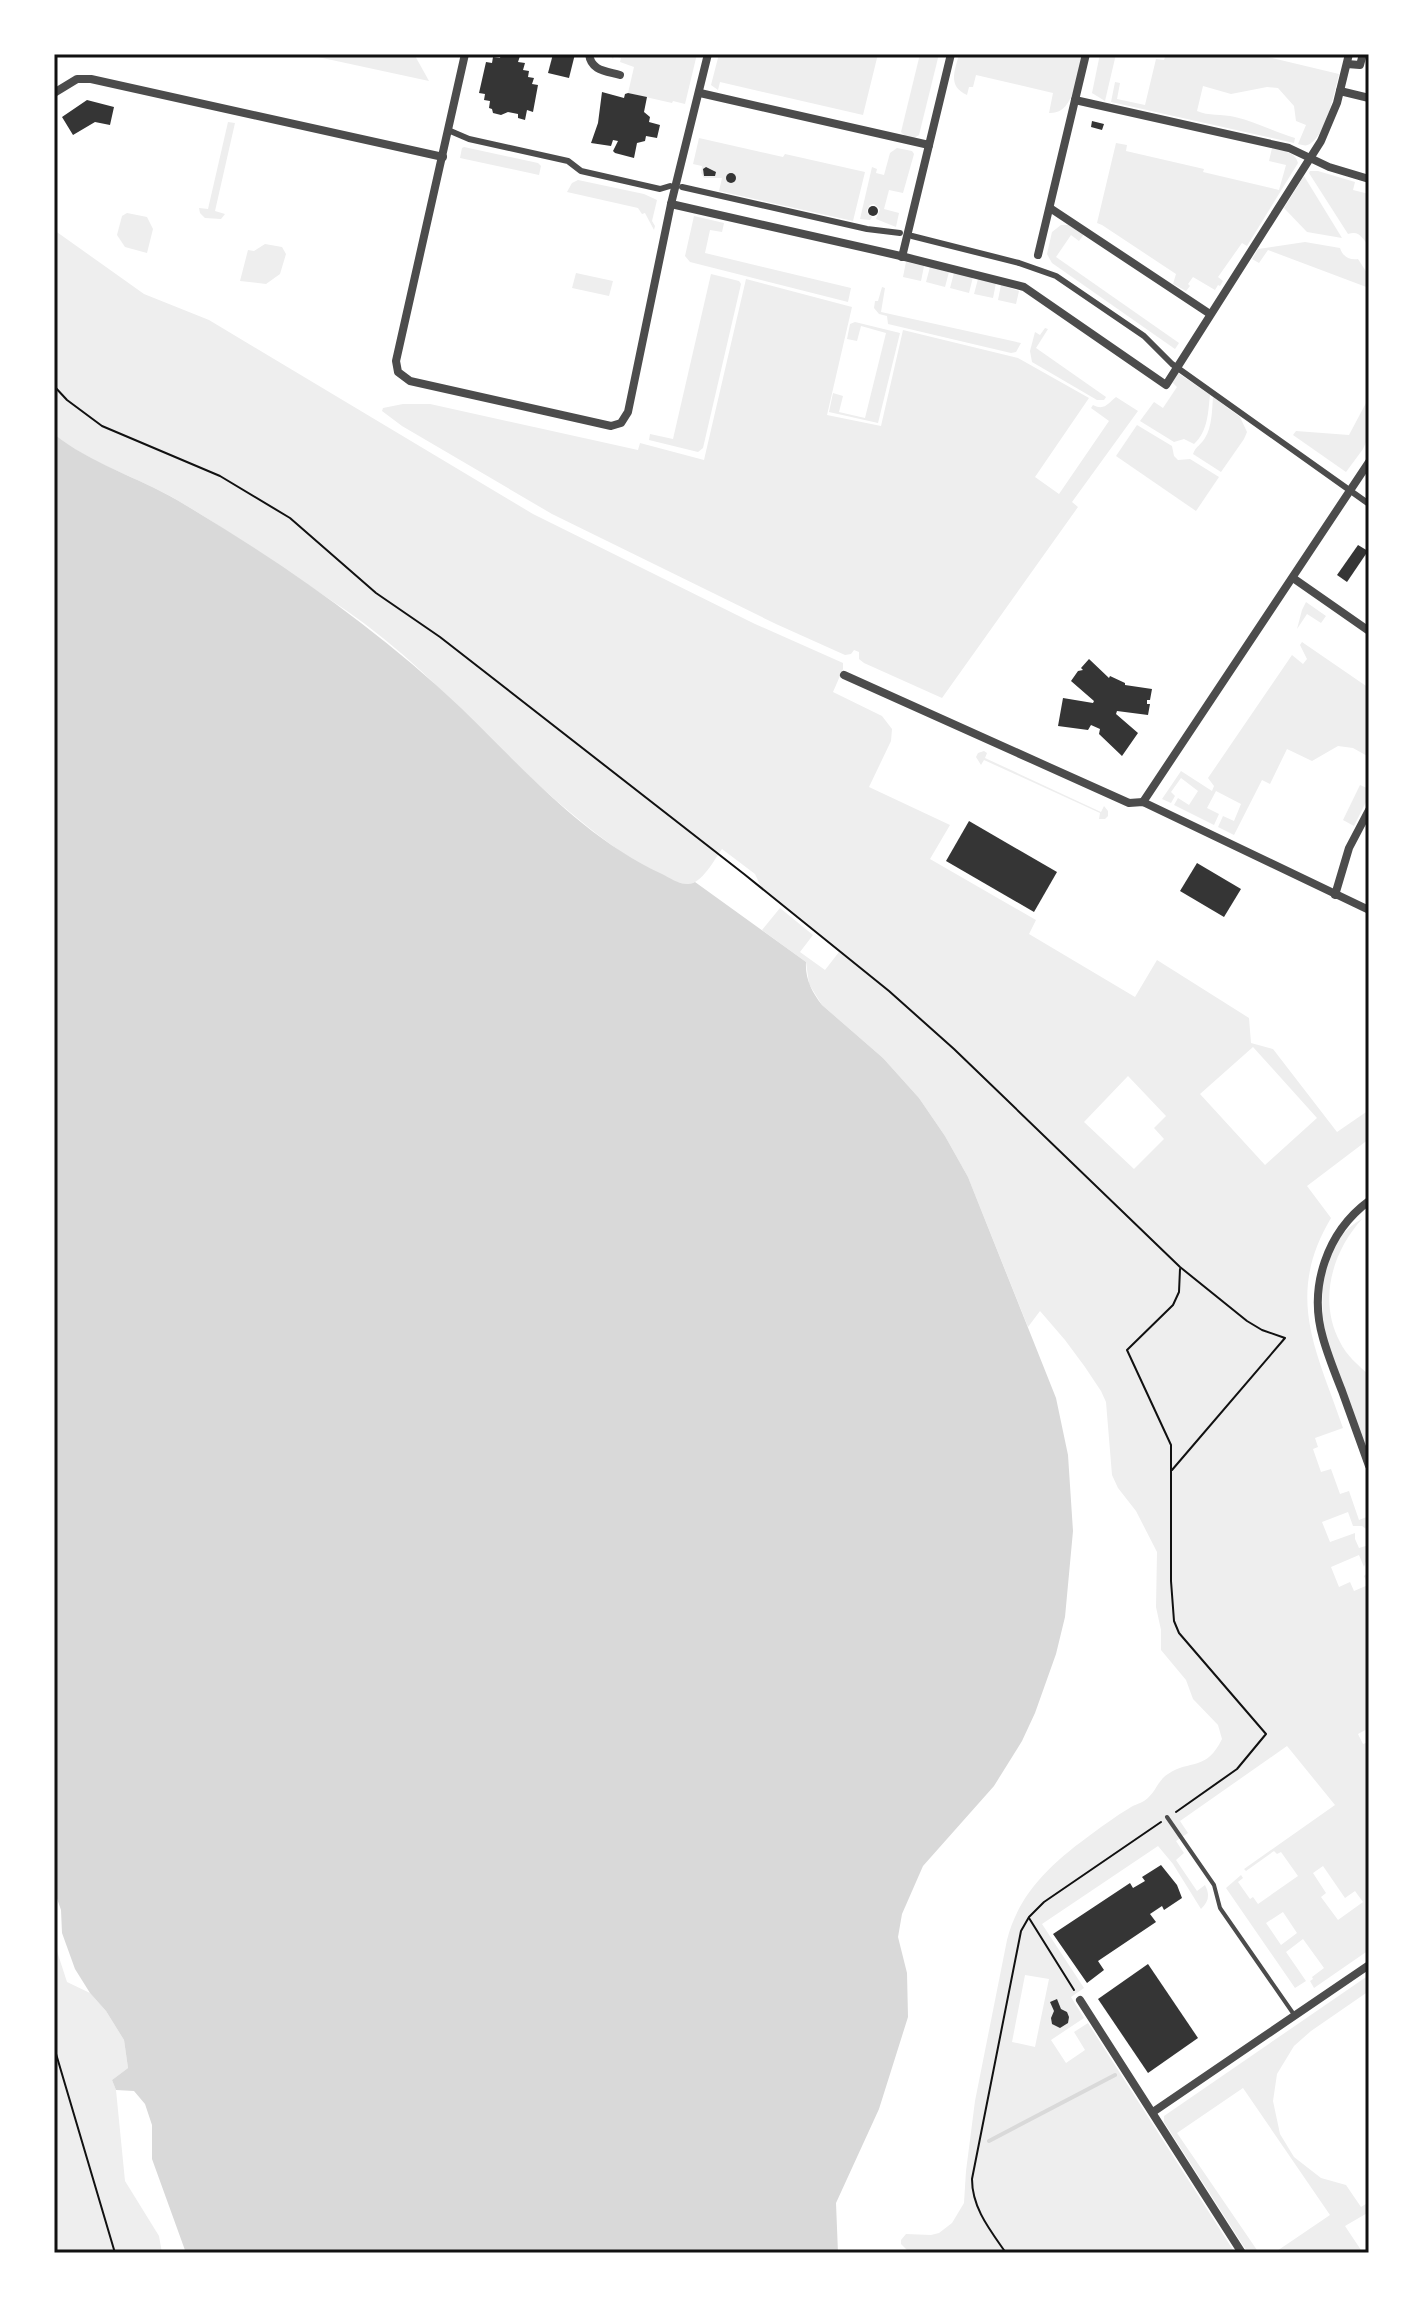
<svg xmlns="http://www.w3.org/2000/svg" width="1423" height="2307" font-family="Rubik,sans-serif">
<rect width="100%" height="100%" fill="#fff"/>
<!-- green -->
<g fill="#eee" fill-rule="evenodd">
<path d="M 304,54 L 414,54 L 429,81 Z"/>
<path d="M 609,54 L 697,54 L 685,104 L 673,101 L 672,103 L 628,93 L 634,67 L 620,62 L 621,58 L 614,56 L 613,59 Z"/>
<path d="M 719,54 L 878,54 L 863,115 L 720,82 L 718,90 L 711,85 Z"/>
<path d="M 920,54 L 939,54 L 919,135 L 914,138 L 905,136 L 901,132 Z"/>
<path d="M 959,54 L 1082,54 C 1077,73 1075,115 1049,113 L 1053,93 L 976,75 L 973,87 L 969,87 L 967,95 C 947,86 955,71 959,54 Z"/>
<path d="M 1100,54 L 1116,54 L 1105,101 L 1092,93 Z"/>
<path d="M 1166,54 L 1255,54 L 1339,74 C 1335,90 1326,134 1311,143 C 1306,147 1304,145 1298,144 L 1306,125 L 1296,121 L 1294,106 L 1278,88 L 1267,87 L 1231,94 L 1203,86 L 1197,111 C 1208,116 1222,114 1235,117 C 1256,122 1275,132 1295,138 L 1294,143 L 1111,102 L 1115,82 L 1120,83 L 1117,99 L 1145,105 L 1156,59 L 1164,60 Z"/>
<path d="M 228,122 L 235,123 L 215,211 L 225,214 L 221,219 L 205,218 L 200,213 L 199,208 L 208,209 Z"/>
<path d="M 699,138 L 783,157 L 785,154 L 865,172 L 853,221 L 719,191 L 722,178 L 704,178 L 701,173 L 702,166 L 693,164 Z"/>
<path d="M 1116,143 L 1127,145 L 1126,151 L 1204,169 L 1203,172 L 1279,190 L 1286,165 L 1269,161 L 1272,148 C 1282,151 1295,151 1298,163 L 1247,246 L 1242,243 L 1218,277 L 1223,281 L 1220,286 L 1218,285 L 1215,290 L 1193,277 L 1188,284 L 1190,286 L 1186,291 L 1173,284 L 1176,274 L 1102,225 L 1097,223 Z"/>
<path d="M 464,147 L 538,163 L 541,166 L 539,175 L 460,158 L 462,148 Z"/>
<path d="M 897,148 L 912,151 L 914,154 L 903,193 L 889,190 L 884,209 L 899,213 L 896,227 L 876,219 L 880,209 L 874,204 L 870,205 L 867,210 L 868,214 L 872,217 L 870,220 L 860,219 L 872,167 L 877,169 L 876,173 L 884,175 L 890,153 Z"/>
<path d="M 1310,171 L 1318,171 L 1355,182 L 1353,190 L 1369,194 L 1369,245 C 1362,240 1361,230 1348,234 L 1309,173 Z"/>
<path d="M 1304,176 L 1342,238 L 1307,232 L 1284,208 Z"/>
<path d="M 578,180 L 644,194 L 657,200 L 652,221 L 655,226 L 654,230 L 645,213 L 642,214 L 638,208 L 567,192 L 572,183 Z"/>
<path d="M 127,213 L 147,217 L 153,229 L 147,253 L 125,247 L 117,235 L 122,216 Z"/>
<path d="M 694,216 L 724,223 L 722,232 L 710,230 L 705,253 L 851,288 L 848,302 L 690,262 L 685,256 Z"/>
<path d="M 1061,225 L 1069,225 L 1084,234 L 1079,241 L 1071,235 L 1056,257 L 1179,343 L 1175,349 L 1052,263 L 1047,254 L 1052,232 Z"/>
<path d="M 54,230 L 144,294 L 209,320 L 533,514 L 755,624 L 843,663 L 843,669 L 833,692 L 882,716 L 892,729 L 891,741 L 869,787 L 950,825 L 930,859 L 1036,920 L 1029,934 L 1135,997 L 1157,960 L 1249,1018 L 1251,1043 L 1273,1049 L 1337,1132 L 1369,1110 L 1369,1139 L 1307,1186 L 1331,1218 C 1284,1297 1317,1351 1343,1428 L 1315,1438 L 1318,1447 L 1313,1449 L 1321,1472 L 1331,1469 L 1340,1494 L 1349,1491 L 1359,1520 L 1369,1516 L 1369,1531 L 1362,1526 L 1353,1526 L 1348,1512 L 1322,1522 L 1330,1542 L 1355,1533 L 1355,1539 L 1359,1548 L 1369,1545 L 1369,1553 L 1364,1567 L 1359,1555 L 1331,1567 L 1339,1587 L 1350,1582 L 1354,1591 L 1368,1585 L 1364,1576 L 1369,1571 L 1369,1728 L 1358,1734 L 1363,1744 L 1369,1742 L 1369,1950 L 1314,1988 L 1310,1981 L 1313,1979 L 1312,1977 L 1324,1968 L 1303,1939 L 1286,1952 L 1306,1981 L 1295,1988 L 1226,1888 L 1241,1875 L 1243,1878 L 1238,1882 L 1250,1899 L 1253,1897 L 1258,1904 L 1298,1876 L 1281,1852 L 1277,1854 L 1274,1851 L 1246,1871 L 1244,1869 L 1335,1805 L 1287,1746 L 1180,1821 L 1188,1833 L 1176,1841 L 1184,1853 L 1176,1860 L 1197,1891 L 1205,1885 C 1210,1895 1209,1901 1201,1909 L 1173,1864 L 1158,1846 L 1042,1924 L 1084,1988 L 1071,1997 L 1084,2018 L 1051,2040 L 1066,2063 L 1085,2050 L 1074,2032 L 1088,2023 L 1235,2253 L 910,2253 L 901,2244 L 901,2240 L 906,2234 L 931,2235 L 939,2233 L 952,2223 L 964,2203 L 966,2171 L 975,2101 L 1007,1940 C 1019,1892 1053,1862 1093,1833 C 1104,1825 1116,1816 1128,1809 C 1133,1805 1139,1804 1144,1801 C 1156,1793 1157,1781 1168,1774 C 1190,1759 1206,1772 1222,1739 L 1218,1725 L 1193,1699 L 1186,1680 L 1161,1650 L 1161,1630 L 1156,1607 L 1157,1552 L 1136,1511 L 1118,1488 L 1112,1475 L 1106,1402 L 1101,1391 L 1085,1367 L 1065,1340 L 1040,1311 L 1028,1327 L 968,1177 L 945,1136 L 919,1098 L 883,1058 L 822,1005 L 809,984 L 806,962 L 762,930 L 780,908 L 813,935 L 800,952 L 825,970 L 839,952 L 762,889 L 755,874 L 722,849 C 714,860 700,888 684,884 C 646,874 601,838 571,813 C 499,754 440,680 365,624 C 341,606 315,590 290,573 C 251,547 212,520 172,497 C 134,476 88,462 54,434 ZM 1253,1047 L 1317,1118 L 1265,1165 L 1200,1094 ZM 1128,1076 L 1166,1116 L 1154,1128 L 1164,1139 L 1134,1169 L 1084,1122 ZM 1323,1866 L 1345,1898 L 1355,1891 L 1363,1902 L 1338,1920 L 1321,1897 L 1326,1893 L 1313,1873 ZM 1283,1912 L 1297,1933 L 1281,1945 L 1266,1923 ZM 1025,1975 L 1049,1979 L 1035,2047 L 1012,2042 Z"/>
<path d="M 1305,242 L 1340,248 C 1343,257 1349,260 1358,259 L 1369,276 L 1369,288 L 1268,250 L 1259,263 L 1252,259 L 1258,249 Z"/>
<path d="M 265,244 L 282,247 L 286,254 L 280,274 L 266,284 L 240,281 L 248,250 L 254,251 Z"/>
<path d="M 906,262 L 924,266 L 921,281 L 903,277 Z"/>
<path d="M 930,267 L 949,272 L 945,287 L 926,282 Z"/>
<path d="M 576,273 L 613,281 L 609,296 L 572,288 Z"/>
<path d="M 954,273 L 973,277 L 969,293 L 950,288 Z"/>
<path d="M 711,274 L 739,281 L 741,284 L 703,448 L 698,452 L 649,440 L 650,434 L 673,439 Z"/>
<path d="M 746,279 L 852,307 L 827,415 L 881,426 L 903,330 L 1018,358 L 1089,398 L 1035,477 L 1059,494 L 1109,421 L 1091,408 L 1093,405 C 1105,411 1108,403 1116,397 L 1138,411 L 1072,502 L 1078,507 L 942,698 L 864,663 L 859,659 L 859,652 L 854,650 L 851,654 L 845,655 L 776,624 L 552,514 L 402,426 L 382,411 L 383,408 L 403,404 L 430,404 L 638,450 L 640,443 L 704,460 Z"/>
<path d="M 978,279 L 996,283 L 993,298 L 974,294 Z"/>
<path d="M 1001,285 L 1019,291 L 1016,304 L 998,300 Z"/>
<path d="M 882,287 L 885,288 L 881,312 L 1021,343 L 1016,352 L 1011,353 L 888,324 L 887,316 L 879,314 L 874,308 L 875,301 L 878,301 Z"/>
<path d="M 855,322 L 900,333 L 878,423 L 829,412 L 833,393 L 843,396 L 839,412 L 865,418 L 886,333 L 861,326 L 857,341 L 847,339 L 850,324 Z"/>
<path d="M 1045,328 L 1048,329 L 1036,348 L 1106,397 L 1104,400 L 1097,400 L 1032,362 L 1030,351 L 1035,332 L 1040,335 Z"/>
<path d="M 1178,373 L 1210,395 C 1208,413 1208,431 1194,444 L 1184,439 L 1174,442 L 1140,421 L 1154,402 L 1163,408 L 1177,387 L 1172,382 Z"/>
<path d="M 1369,392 L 1369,435 L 1363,449 L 1346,472 L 1293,435 L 1296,431 L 1349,435 L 1366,403 Z"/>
<path d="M 1213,397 L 1240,417 L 1247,432 L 1244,439 L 1221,472 L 1193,454 C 1196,446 1201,445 1205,438 C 1212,427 1212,410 1213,397 Z"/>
<path d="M 1137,425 L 1172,446 L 1174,456 L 1178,460 L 1190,459 L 1219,477 L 1196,511 L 1116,456 Z"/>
<path d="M 1306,602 L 1326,616 L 1321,623 L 1307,614 L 1297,629 L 1302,610 Z"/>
<path d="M 1302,642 L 1369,688 L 1369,757 L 1353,748 L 1338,746 L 1312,761 L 1287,749 L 1270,784 L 1262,780 L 1234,835 L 1218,827 L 1223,816 L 1234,821 L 1241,804 L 1216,791 L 1207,808 L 1219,814 L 1214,825 L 1174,805 L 1178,798 L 1189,805 L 1198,791 L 1181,778 L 1171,792 L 1175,796 L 1171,803 L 1162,799 L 1181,771 L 1212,791 L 1214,786 L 1208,778 L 1292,655 L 1303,664 L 1307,659 L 1300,645 Z"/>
<path d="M 984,751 L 987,753 L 985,758 L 1101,812 L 1104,806 L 1108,811 L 1108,816 L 1105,819 L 1099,819 L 1100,813 L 984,760 L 981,765 L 976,757 L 978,753 Z"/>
<path d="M 1360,785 L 1369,789 L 1369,796 L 1354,826 L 1343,820 Z"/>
<path d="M 1362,1219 C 1332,1252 1318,1301 1340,1342 C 1346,1355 1358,1365 1369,1375 L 1369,1455 L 1325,1336 C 1319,1293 1320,1242 1362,1219 Z"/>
<path d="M 54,1942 L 67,1982 L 90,1993 L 106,2011 L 124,2040 L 128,2068 L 112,2080 L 116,2090 L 125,2181 L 159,2236 L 162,2253 L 54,2253 Z"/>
<path d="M 1369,1975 L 1369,1991 L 1311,2031 L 1294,2046 L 1277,2074 L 1273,2101 L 1280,2134 L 1294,2157 L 1321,2178 L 1346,2185 L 1361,2207 L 1369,2202 L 1369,2212 L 1345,2226 L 1363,2253 L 1274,2253 L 1330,2215 L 1243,2088 L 1177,2133 L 1259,2253 L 1248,2253 L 1164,2122 L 1164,2116 Z"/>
</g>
<!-- water -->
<path fill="#d9d9d9" d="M 54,434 C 90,463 137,477 177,500 C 278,560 376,627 461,708 C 523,768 582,837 662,874 C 672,879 684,888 695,882 L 806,962 C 805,979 812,992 822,1005 L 883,1058 L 919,1098 L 945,1136 L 968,1177 L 1056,1398 L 1068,1455 L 1073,1531 L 1065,1617 L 1056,1654 L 1035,1713 L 1022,1741 L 994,1786 L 923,1866 L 902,1914 L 898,1937 L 907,1973 L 908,2017 L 879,2109 L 836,2203 L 838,2253 L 186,2253 L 152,2159 L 152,2125 L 145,2104 L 134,2091 L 116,2090 L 112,2080 L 128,2068 L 124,2040 L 106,2011 L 90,1993 L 75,1969 L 62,1933 L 61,1910 L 54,1890 Z"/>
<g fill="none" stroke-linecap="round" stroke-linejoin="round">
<!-- stream -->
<path stroke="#d9d9d9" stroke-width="4" d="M 989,2141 L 1115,2075"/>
</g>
<!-- building -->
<g fill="#353535">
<path d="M 501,54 L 520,56 L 518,62 L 525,63 L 523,70 L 529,71 L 528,77 L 534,78 L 532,84 L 538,85 L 533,112 L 527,110 L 525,120 L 518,118 L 518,114 L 508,112 L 501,115 L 493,113 L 492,109 L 489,108 L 490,101 L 484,100 L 485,94 L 479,93 L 486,62 L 492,63 L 493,57 L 500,58 Z"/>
<path d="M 553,54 L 575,54 L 569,78 L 548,73 Z"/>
<path d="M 602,92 L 624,98 L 625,94 L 628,93 L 647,97 L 644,112 L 650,117 L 649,122 L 660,125 L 657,138 L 646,136 L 645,141 L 637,143 L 634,158 L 615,153 L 613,151 L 618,141 L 613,140 L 611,146 L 591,143 L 598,123 Z"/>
<path d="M 87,100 L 114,107 L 110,125 L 95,122 L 73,135 L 62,117 Z"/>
<path d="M 1092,121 L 1104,124 L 1102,130 L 1091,127 Z"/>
<path d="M 706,167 L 716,172 L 715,176 L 704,176 L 703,169 Z"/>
<circle cx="731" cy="178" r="5"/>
<circle cx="873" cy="211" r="5"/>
<path d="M 1358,545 L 1368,551 L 1347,582 L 1337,575 Z"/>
<path d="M 1089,659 L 1109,678 L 1110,676 L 1125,683 L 1125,685 L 1152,689 L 1150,700 L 1147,700 L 1147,704 L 1150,704 L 1148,715 L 1117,711 L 1116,714 L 1138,733 L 1122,756 L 1099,734 L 1100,729 L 1091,725 L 1088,730 L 1058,726 L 1063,698 L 1093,703 L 1094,701 L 1071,681 L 1078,671 L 1083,670 L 1081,668 Z"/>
<path d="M 969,821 L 1057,872 L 1034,912 L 946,861 Z"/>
<path d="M 1197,863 L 1241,889 L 1224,917 L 1180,891 Z"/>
<path d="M 1161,1865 L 1177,1885 L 1182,1898 L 1164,1910 L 1162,1906 L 1150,1914 L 1156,1922 L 1098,1961 L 1104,1970 L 1087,1983 L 1053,1934 L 1130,1883 L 1133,1888 L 1145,1881 L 1142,1877 Z"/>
<path d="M 1148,1964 L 1198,2038 L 1148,2073 L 1098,1999 Z"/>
<path d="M 1057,1999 L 1061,2009 L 1067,2012 L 1069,2017 L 1068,2023 L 1060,2028 L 1052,2024 L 1051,2018 L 1054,2011 L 1050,2002 Z"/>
</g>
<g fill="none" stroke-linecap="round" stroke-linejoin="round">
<!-- path -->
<g stroke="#111" stroke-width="2">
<path d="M 54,386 L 67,400 L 102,426 L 220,476 L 290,518 L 376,593 L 440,637 L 744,874 L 889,991 L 954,1049 L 1180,1267 L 1247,1321 L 1262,1330 L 1285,1338 L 1172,1470"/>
<path d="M 1176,1812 L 1237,1769 L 1266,1734 L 1179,1633 L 1174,1621 L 1171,1581 L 1171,1445 L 1127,1350 L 1173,1305 L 1179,1292 L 1180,1269"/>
<path d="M 1029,1918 L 1074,1990"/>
<path d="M 54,2047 L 115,2253"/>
<path d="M 1006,2253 C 990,2230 972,2208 972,2179 L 1021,1931 L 1029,1917 L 1044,1902 L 1161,1822"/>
</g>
<!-- service -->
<path stroke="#4c4c4c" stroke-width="4" d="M 1167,1817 L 1214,1885 L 1220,1908 L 1295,2016"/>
<!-- pedestrian -->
<g stroke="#4c4c4c" stroke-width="6">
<path d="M 448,130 L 469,139 L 568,161 L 581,171 L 660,189 L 670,186"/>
<path d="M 682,187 L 867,229 L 900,233"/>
<path d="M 912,236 L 1019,263 L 1056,276 L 1144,336 L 1172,364 L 1369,504"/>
</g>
<!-- minor -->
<g stroke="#4c4c4c" stroke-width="8">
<path d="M 465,54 L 396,361 L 398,372 L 410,381 L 611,426 L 621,423 L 628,412 L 671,204 L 708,54"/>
<path d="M 589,54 C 591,71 606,71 620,75"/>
<path d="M 1347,64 L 1360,65 L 1363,54"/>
<path d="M 1340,91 L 1369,98"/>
<path d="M 54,93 L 77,79 L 91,79 L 443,157"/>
<path d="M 700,93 L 929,145"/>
<path d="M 1075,100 L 1289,148 L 1329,167 L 1369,179"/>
<path d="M 671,204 L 905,257 L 1024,287 L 1166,385 L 1321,141 L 1337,103 L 1349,54"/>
<path d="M 1050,208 L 1210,314"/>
<path d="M 1038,255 L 1086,54"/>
<path d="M 902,257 L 951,54"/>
<path d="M 1293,578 L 1369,631"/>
<path d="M 844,675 L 1129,803 L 1143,802 L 1369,910"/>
<path d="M 1143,802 L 1369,462"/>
<path d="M 1335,895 L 1349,848 L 1369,810"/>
<path d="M 1369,1201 C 1327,1232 1308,1287 1323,1338 C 1328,1356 1335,1373 1342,1391 C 1351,1416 1360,1441 1369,1466"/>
<path d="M 1080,2000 L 1242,2253"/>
<path d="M 1153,2112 L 1369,1965"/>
</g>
</g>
<!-- border -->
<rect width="1423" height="2307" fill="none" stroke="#ffffff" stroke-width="112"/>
<rect x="56" y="56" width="1311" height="2195" fill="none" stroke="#111" stroke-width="3"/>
</svg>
